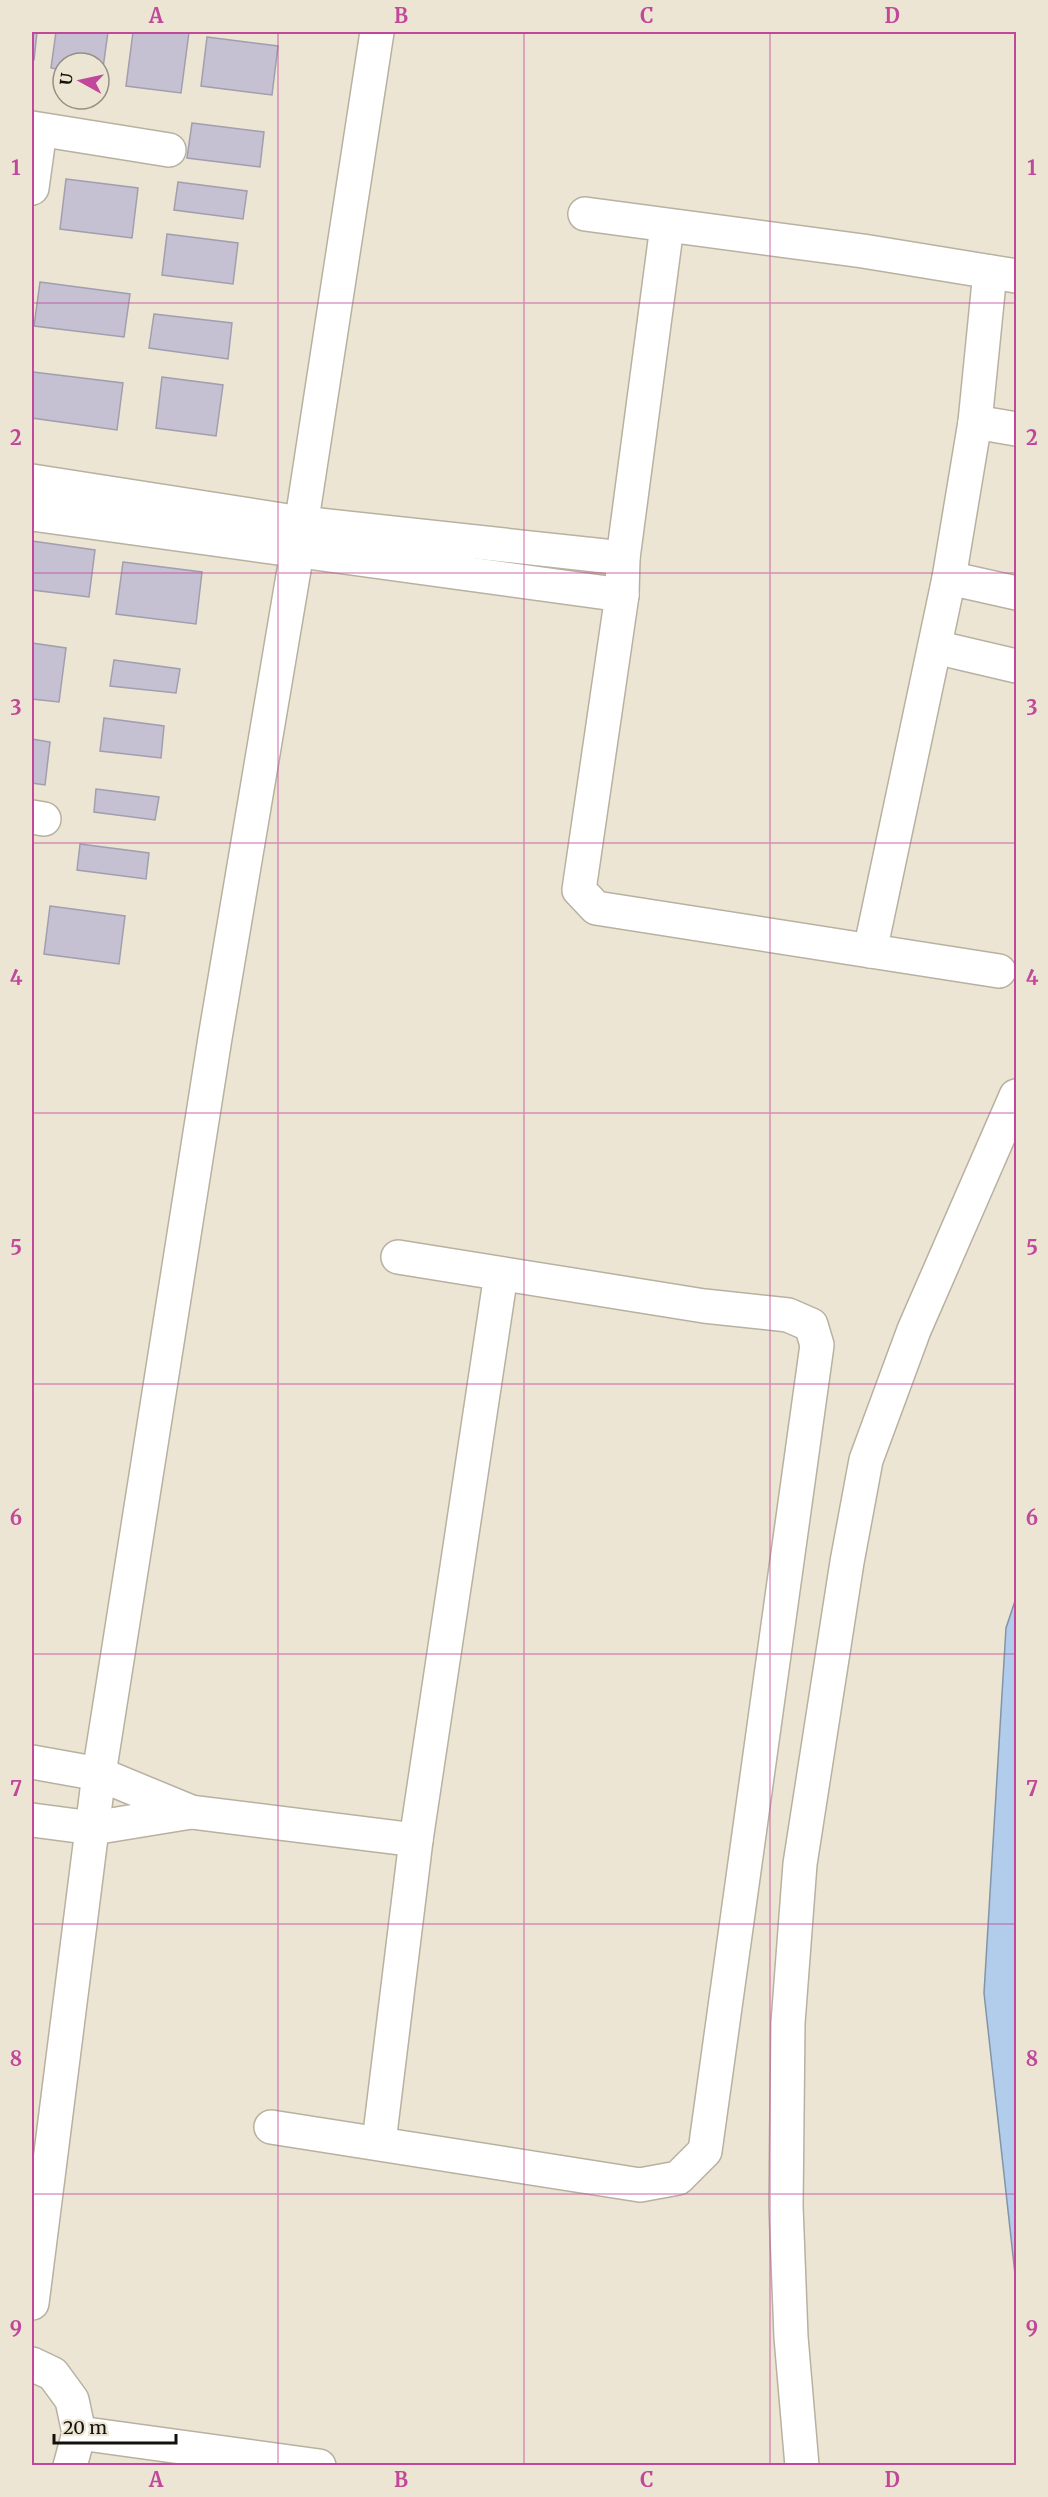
<svg xmlns="http://www.w3.org/2000/svg" width="1048" height="2497" font-family="Merriweather,serif">
<rect width="100%" height="100%" fill="#ece5d3"/>
<!-- water -->
<path fill="#b2cceb" stroke="#8294a8" stroke-width="1.5" d="M 1016,1598 L 1016,2283 L 984,1993 L 1006,1628 Z"/>
<!-- building -->
<g fill="#c5c1d3" stroke="#a19eaf" stroke-width="1.5">
<path d="M 32,32 L 37,32 L 34,60 L 32,60 Z"/>
<path d="M 56,32 L 108,32 L 102,75 L 99,74 L 99,63 L 63,63 L 63,70 L 51,68 Z"/>
<path d="M 133,32 L 189,32 L 181,93 L 126,86 Z"/>
<path d="M 207,37 L 278,46 L 272,95 L 201,86 Z"/>
<path d="M 192,123 L 264,132 L 260,167 L 187,158 Z"/>
<path d="M 66,179 L 138,188 L 132,238 L 60,229 Z"/>
<path d="M 178,182 L 247,191 L 243,219 L 174,210 Z"/>
<path d="M 167,234 L 238,243 L 233,284 L 162,275 Z"/>
<path d="M 40,282 L 130,294 L 124,337 L 34,326 Z"/>
<path d="M 154,314 L 232,323 L 228,359 L 149,348 Z"/>
<path d="M 33,372 L 123,383 L 117,430 L 32,418 Z"/>
<path d="M 162,377 L 223,385 L 216,436 L 156,428 Z"/>
<path d="M 32,541 L 95,550 L 89,597 L 32,590 Z"/>
<path d="M 123,562 L 202,572 L 196,624 L 116,614 Z"/>
<path d="M 32,643 L 66,648 L 59,702 L 32,699 Z"/>
<path d="M 114,660 L 180,669 L 176,693 L 110,686 Z"/>
<path d="M 104,718 L 164,726 L 161,758 L 100,751 Z"/>
<path d="M 32,739 L 50,742 L 45,785 L 32,783 Z"/>
<path d="M 96,789 L 159,797 L 155,820 L 94,812 Z"/>
<path d="M 80,844 L 149,853 L 146,879 L 77,870 Z"/>
<path d="M 50,906 L 125,916 L 119,964 L 44,954 Z"/>
</g>
<g fill="none" stroke-linecap="round" stroke-linejoin="round">
<!-- minor casing -->
<g stroke="#b8b1a1" stroke-width="36">
<g id="minor">
<path d="M 32,128 L 169,150"/>
<path d="M 32,188 L 40,130"/>
<path d="M 585,214 L 863,251 L 1016,276"/>
<path d="M 667,226 L 623,558 L 622,595 L 579,890 L 596,908 L 999,971"/>
<path d="M 975,422 L 1016,429"/>
<path d="M 32,481 L 301,523 L 623,558"/>
<path d="M 32,514 L 622,595"/>
<path d="M 949,578 L 1016,593"/>
<path d="M 935,647 L 1016,666"/>
<path d="M 32,817 L 44,819"/>
<path d="M 870,951 L 949,578 L 975,422 L 990,272"/>
<path d="M 32,1762 L 99,1774 L 191,1812 L 416,1840"/>
<path d="M 32,1820 L 93,1828 L 191,1812"/>
<path d="M 271,2127 L 640,2185 L 678,2178 L 705,2151 L 817,1345 L 811,1325 L 788,1315 L 704,1306 L 398,1257"/>
<path d="M 379,2142 L 416,1840 L 501,1274"/>
<path d="M 32,2303 L 99,1774 L 215,1038 L 297,552 L 377,32"/>
<path d="M 32,2364 L 53,2374 L 72,2400 L 79,2433 L 70,2466"/>
<path d="M 79,2433 L 319,2466"/>
<path d="M 802,2466 L 791,2337 L 786,2206 L 788,2023 L 800,1864 L 847,1562 L 866,1460 L 914,1330 L 1016,1096"/>
</g>
</g>
<!-- minor -->
<use href="#minor" stroke="#fff" stroke-width="33"/>
</g>
<!-- grid -->
<path fill="none" stroke="#c1479a" stroke-width="1.5" stroke-opacity="0.55" d="M 278,32 L 278,2466M 524,32 L 524,2466M 770,32 L 770,2466M 32,303 L 1016,303M 32,573 L 1016,573M 32,843 L 1016,843M 32,1113 L 1016,1113M 32,1384 L 1016,1384M 32,1654 L 1016,1654M 32,1924 L 1016,1924M 32,2194 L 1016,2194"/>
<!-- border -->
<rect width="1048" height="2497" fill="none" stroke="#ece5d3" stroke-width="66"/>
<!-- north arrow -->
<g transform="translate(81 81) rotate(278)"><circle r="28" fill="#ece5d3" stroke="#959083" stroke-width="1.5"/>
<path d="M0-4.5L10 22L0 15L-10 22Z" fill="#c1479a"/>
<text y="-9" font-size="16" font-weight="bold" text-anchor="middle" fill="#13110b">U</text>
</g>
<!-- scale -->
<path d="M54 2434v9h122v-9" fill="none" stroke="#13110b" stroke-width="3"/>
<text x="63" y="2434" font-size="18" fill="#13110b" stroke="#ece5d3" stroke-width="4.5" paint-order="stroke">20 m</text>
<rect x="33" y="33" width="982" height="2431" fill="none" stroke="#c1479a" stroke-width="2"/>
<g font-size="20" text-anchor="middle" font-weight="bold" fill="#c1479a">
<text x="156" y="23">A</text>
<text x="401" y="23">B</text>
<text x="647" y="23">C</text>
<text x="892" y="23">D</text>
<text x="16" y="175">1</text>
<text x="1032" y="175">1</text>
<text x="16" y="445">2</text>
<text x="1032" y="445">2</text>
<text x="16" y="715">3</text>
<text x="1032" y="715">3</text>
<text x="16" y="985">4</text>
<text x="1032" y="985">4</text>
<text x="16" y="1255">5</text>
<text x="1032" y="1255">5</text>
<text x="16" y="1525">6</text>
<text x="1032" y="1525">6</text>
<text x="16" y="1796">7</text>
<text x="1032" y="1796">7</text>
<text x="16" y="2066">8</text>
<text x="1032" y="2066">8</text>
<text x="16" y="2336">9</text>
<text x="1032" y="2336">9</text>
<text x="156" y="2487">A</text>
<text x="401" y="2487">B</text>
<text x="647" y="2487">C</text>
<text x="892" y="2487">D</text>
</g>
</svg>
